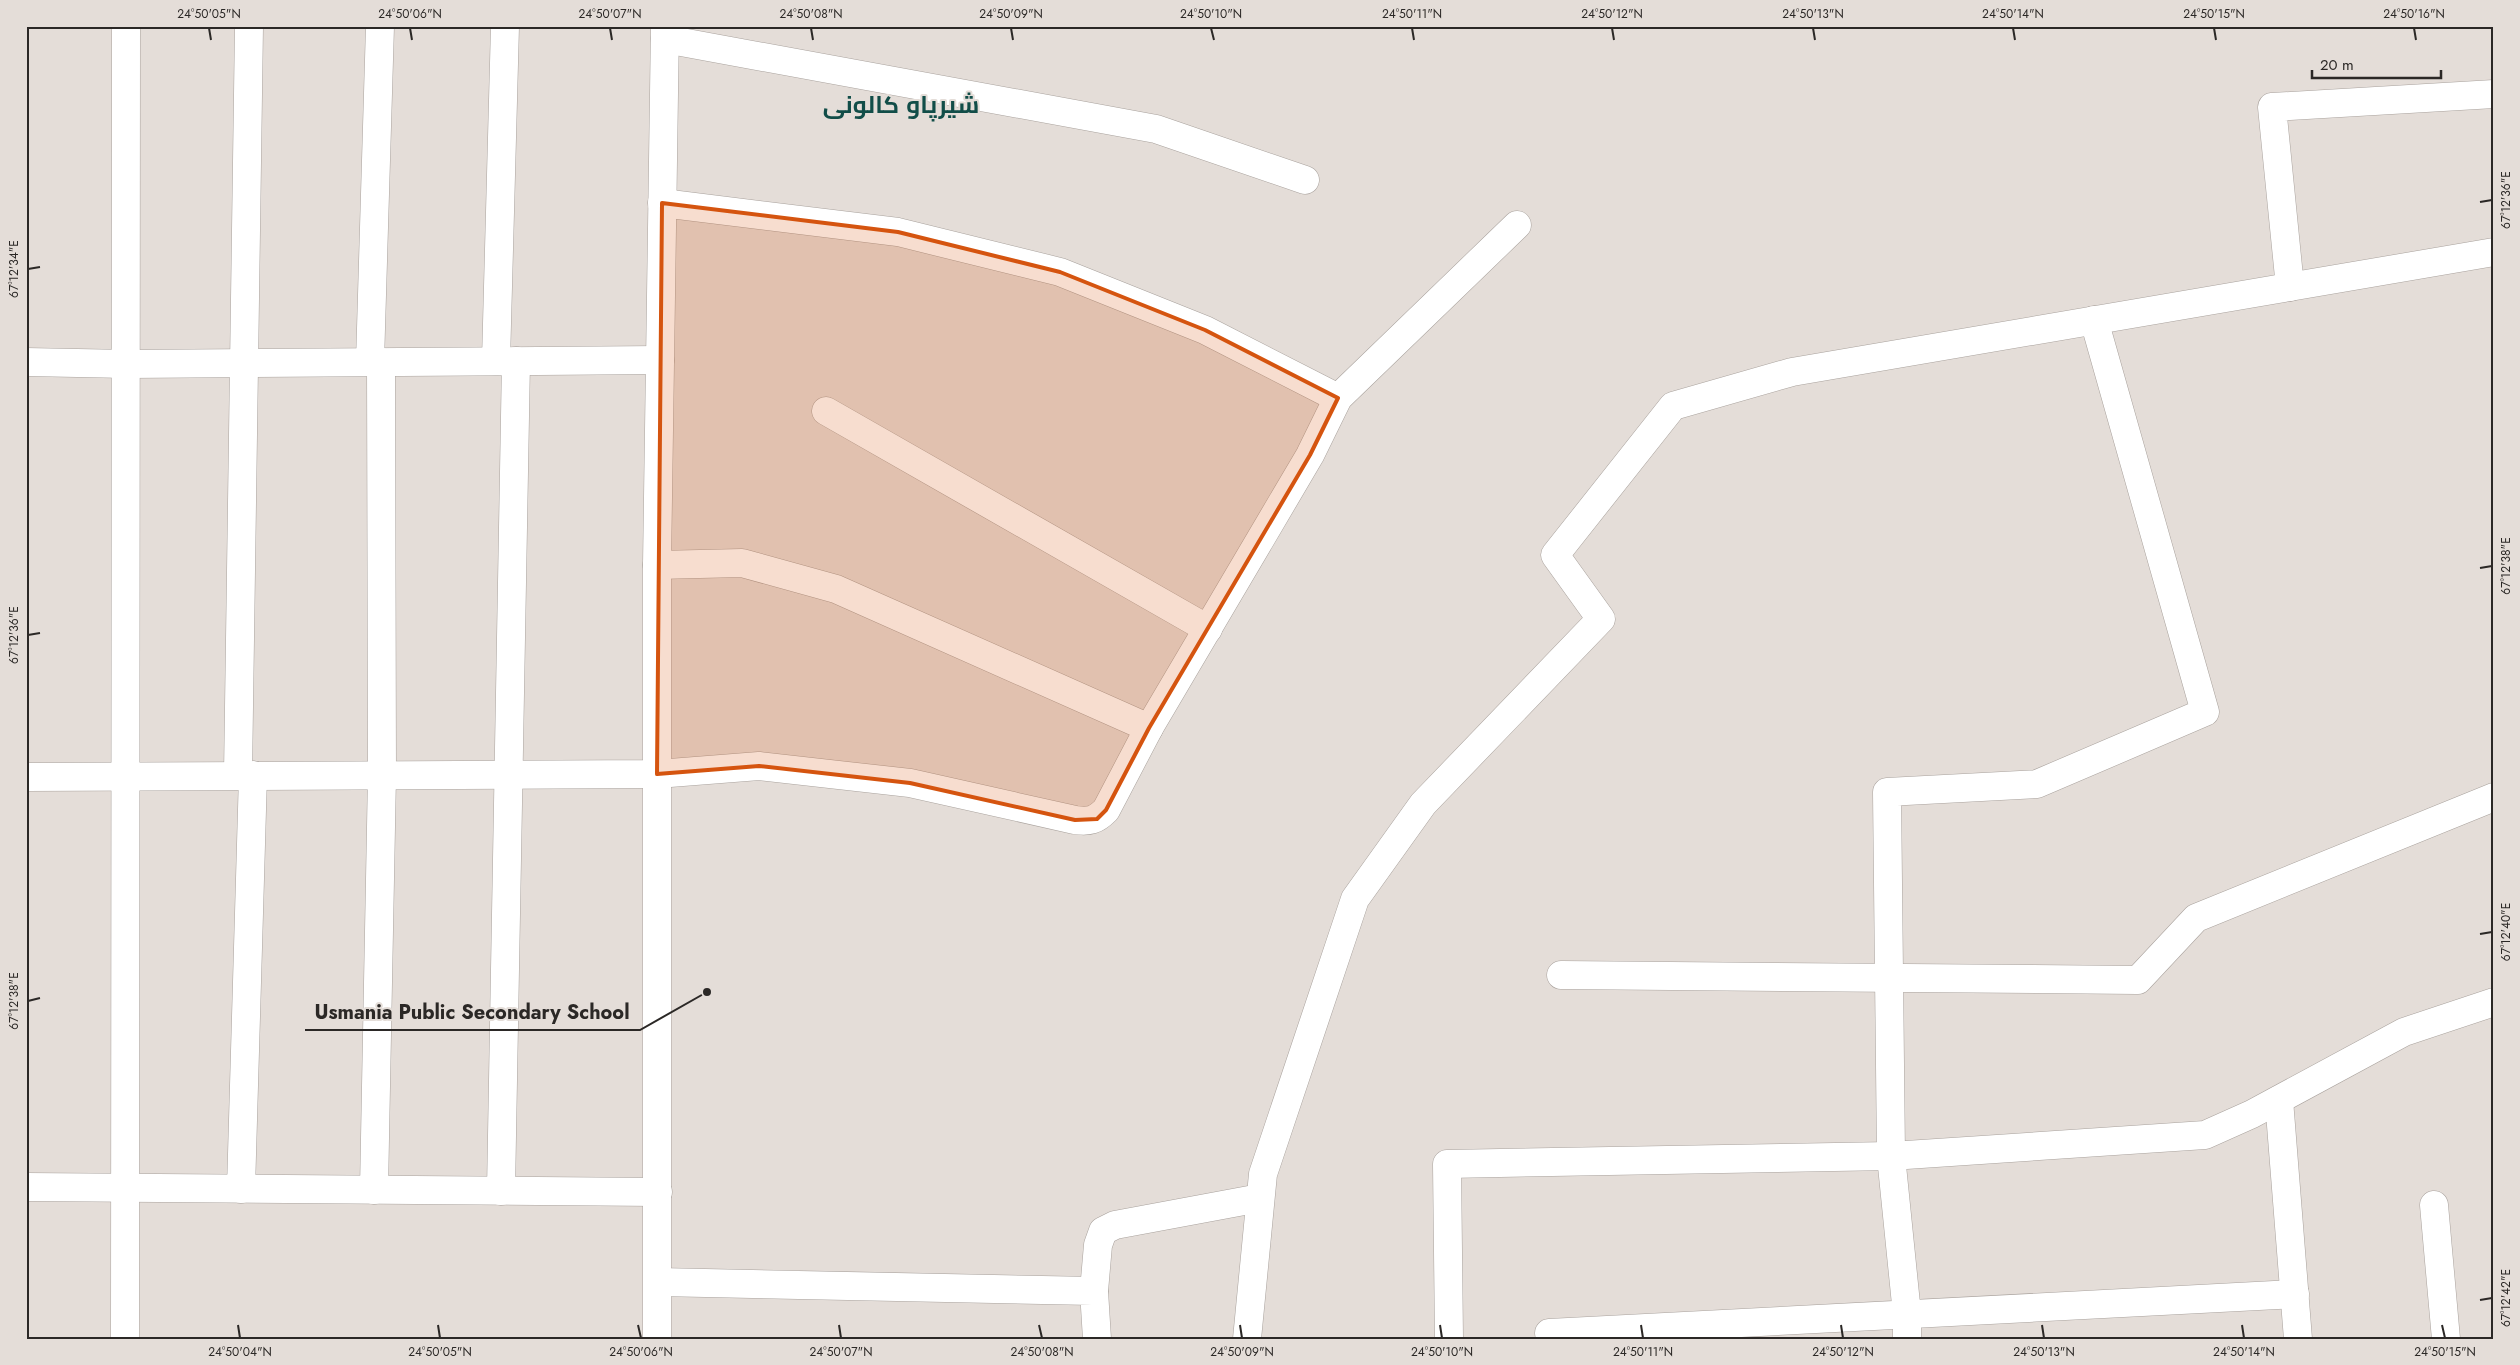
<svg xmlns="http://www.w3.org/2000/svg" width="2520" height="1365" font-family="Jost,Cairo,sans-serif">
<rect width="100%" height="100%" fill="#e4ddd8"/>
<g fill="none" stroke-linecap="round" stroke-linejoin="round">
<!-- minor casing -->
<g stroke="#a9a29d" stroke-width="29">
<g id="minor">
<path d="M 665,39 L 1156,129 L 1305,180"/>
<path d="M 662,203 L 898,232 L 1060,272 L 1205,330 L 1338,398"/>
<path d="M 2290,287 L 2272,107 L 2494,94"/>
<path d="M 496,361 L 505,26"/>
<path d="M 26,362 L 128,364 L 660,360"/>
<path d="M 370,362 L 380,26"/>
<path d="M 826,411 L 1208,629"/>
<path d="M 657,565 L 742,563 L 836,589 L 1149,728"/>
<path d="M 238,775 L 249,26"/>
<path d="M 26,777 L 657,774 L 759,766 L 910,783 L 1075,820 C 1090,822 1096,820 1106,810 L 1149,728 L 1310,455 L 1338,398 L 1517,225"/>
<path d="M 1561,975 L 2138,980 L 2196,918 L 2494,797"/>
<path d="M 2279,1100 L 2298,1339"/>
<path d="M 26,1187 L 658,1192"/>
<path d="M 241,1189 L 253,775"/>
<path d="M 374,1190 L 382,775 L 381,362"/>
<path d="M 501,1191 L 516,361"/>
<path d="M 2434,1205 L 2446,1339"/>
<path d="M 658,1282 L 1094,1291 L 1097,1339"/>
<path d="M 1094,1291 L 1098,1245 L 1103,1231 L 1115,1225 L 1260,1198"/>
<path d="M 1549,1333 L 2295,1294"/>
<path d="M 125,1339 L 126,26"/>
<path d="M 657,1339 L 657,565 L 665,26"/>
<path d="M 1247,1339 L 1263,1174 L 1355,899 L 1423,804 L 1601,619 L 1555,555 L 1673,406 L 1792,372 L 2494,252"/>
<path d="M 1449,1339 L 1447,1164 L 1891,1156 L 2205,1135 L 2252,1114 L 2404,1032 L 2494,1002"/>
<path d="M 1907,1339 L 1907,1314 L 1891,1156 L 1887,792 L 2037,784 L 2205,712 L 2094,320"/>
</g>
</g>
<!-- minor -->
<use href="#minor" stroke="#fff" stroke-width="28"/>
</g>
<!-- marked area -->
<path fill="#d5540f" fill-opacity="0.2" stroke="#d5540f" stroke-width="4" stroke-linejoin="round" d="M 662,203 L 898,232 L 1060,272 L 1205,330 L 1338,398 L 1310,455 L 1149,728 L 1106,810 L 1097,819 L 1075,820 L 910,783 L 759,766 L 657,774 Z"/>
<!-- ticks -->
<path fill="none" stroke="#2b2826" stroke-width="2" d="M 209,28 L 211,40M 410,28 L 412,40M 610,28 L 612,40M 811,28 L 813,40M 1011,28 L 1013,40M 1211,28 L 1214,40M 1412,28 L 1414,40M 1612,28 L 1614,40M 1813,28 L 1815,40M 2013,28 L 2015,40M 2214,28 L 2216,40M 2414,28 L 2416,40M 2480,202 L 2492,200M 28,269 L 40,267M 2480,568 L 2492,566M 28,635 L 40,633M 2480,934 L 2492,932M 28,1001 L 40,998M 2480,1300 L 2492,1298M 238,1325 L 240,1338M 438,1325 L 440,1338M 638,1325 L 641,1338M 839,1325 L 841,1338M 1039,1325 L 1042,1338M 1240,1325 L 1242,1338M 1440,1325 L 1442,1338M 1641,1325 L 1643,1338M 1841,1325 L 1843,1338M 2042,1325 L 2044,1338M 2242,1325 L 2244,1338M 2442,1325 L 2445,1338"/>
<g text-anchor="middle" stroke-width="4" stroke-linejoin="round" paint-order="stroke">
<!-- district labels -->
<g font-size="24" font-weight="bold" fill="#114d48" stroke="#e4ddd8">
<text x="901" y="113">شیرپاو کالونی</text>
</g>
</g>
<!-- callouts -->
<path fill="none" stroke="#2b2826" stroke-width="2" d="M707 992L640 1030H305"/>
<circle fill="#2b2826" stroke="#e4ddd8" stroke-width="2" cx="707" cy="992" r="5"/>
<g font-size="20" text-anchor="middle" font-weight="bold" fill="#2b2826" stroke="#e4ddd8" stroke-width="4" stroke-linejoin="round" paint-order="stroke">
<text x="472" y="1019">Usmania Public Secondary School</text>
</g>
<!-- border -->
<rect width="2520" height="1365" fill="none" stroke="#e4ddd8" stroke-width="55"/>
<!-- scale -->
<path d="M2312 70v8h129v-8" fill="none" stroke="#2b2826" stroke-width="2.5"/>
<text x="2320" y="70" font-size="15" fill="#2b2826" stroke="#e4ddd8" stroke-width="4" paint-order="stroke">20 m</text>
<rect x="28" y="28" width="2464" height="1310" fill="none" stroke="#2b2826" stroke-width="2"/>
<g font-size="12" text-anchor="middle" fill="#2b2826">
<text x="209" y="18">24°50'05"N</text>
<text x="410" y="18">24°50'06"N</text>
<text x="610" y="18">24°50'07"N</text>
<text x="811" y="18">24°50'08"N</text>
<text x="1011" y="18">24°50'09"N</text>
<text x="1211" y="18">24°50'10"N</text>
<text x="1412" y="18">24°50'11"N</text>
<text x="1612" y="18">24°50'12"N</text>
<text x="1813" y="18">24°50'13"N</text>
<text x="2013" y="18">24°50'14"N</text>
<text x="2214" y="18">24°50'15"N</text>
<text x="2414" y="18">24°50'16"N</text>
<text transform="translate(2506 200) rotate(-90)" y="4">67°12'36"E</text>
<text transform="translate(14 269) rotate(-90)" y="4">67°12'34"E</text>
<text transform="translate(2506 566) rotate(-90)" y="4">67°12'38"E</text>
<text transform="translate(14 635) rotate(-90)" y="4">67°12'36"E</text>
<text transform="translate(2506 932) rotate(-90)" y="4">67°12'40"E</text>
<text transform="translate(14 1001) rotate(-90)" y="4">67°12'38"E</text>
<text transform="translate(2506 1298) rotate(-90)" y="4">67°12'42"E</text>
<text x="240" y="1356">24°50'04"N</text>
<text x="440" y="1356">24°50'05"N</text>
<text x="641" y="1356">24°50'06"N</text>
<text x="841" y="1356">24°50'07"N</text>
<text x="1042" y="1356">24°50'08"N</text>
<text x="1242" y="1356">24°50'09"N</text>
<text x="1442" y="1356">24°50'10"N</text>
<text x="1643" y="1356">24°50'11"N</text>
<text x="1843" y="1356">24°50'12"N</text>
<text x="2044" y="1356">24°50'13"N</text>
<text x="2244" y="1356">24°50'14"N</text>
<text x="2445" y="1356">24°50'15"N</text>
</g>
</svg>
